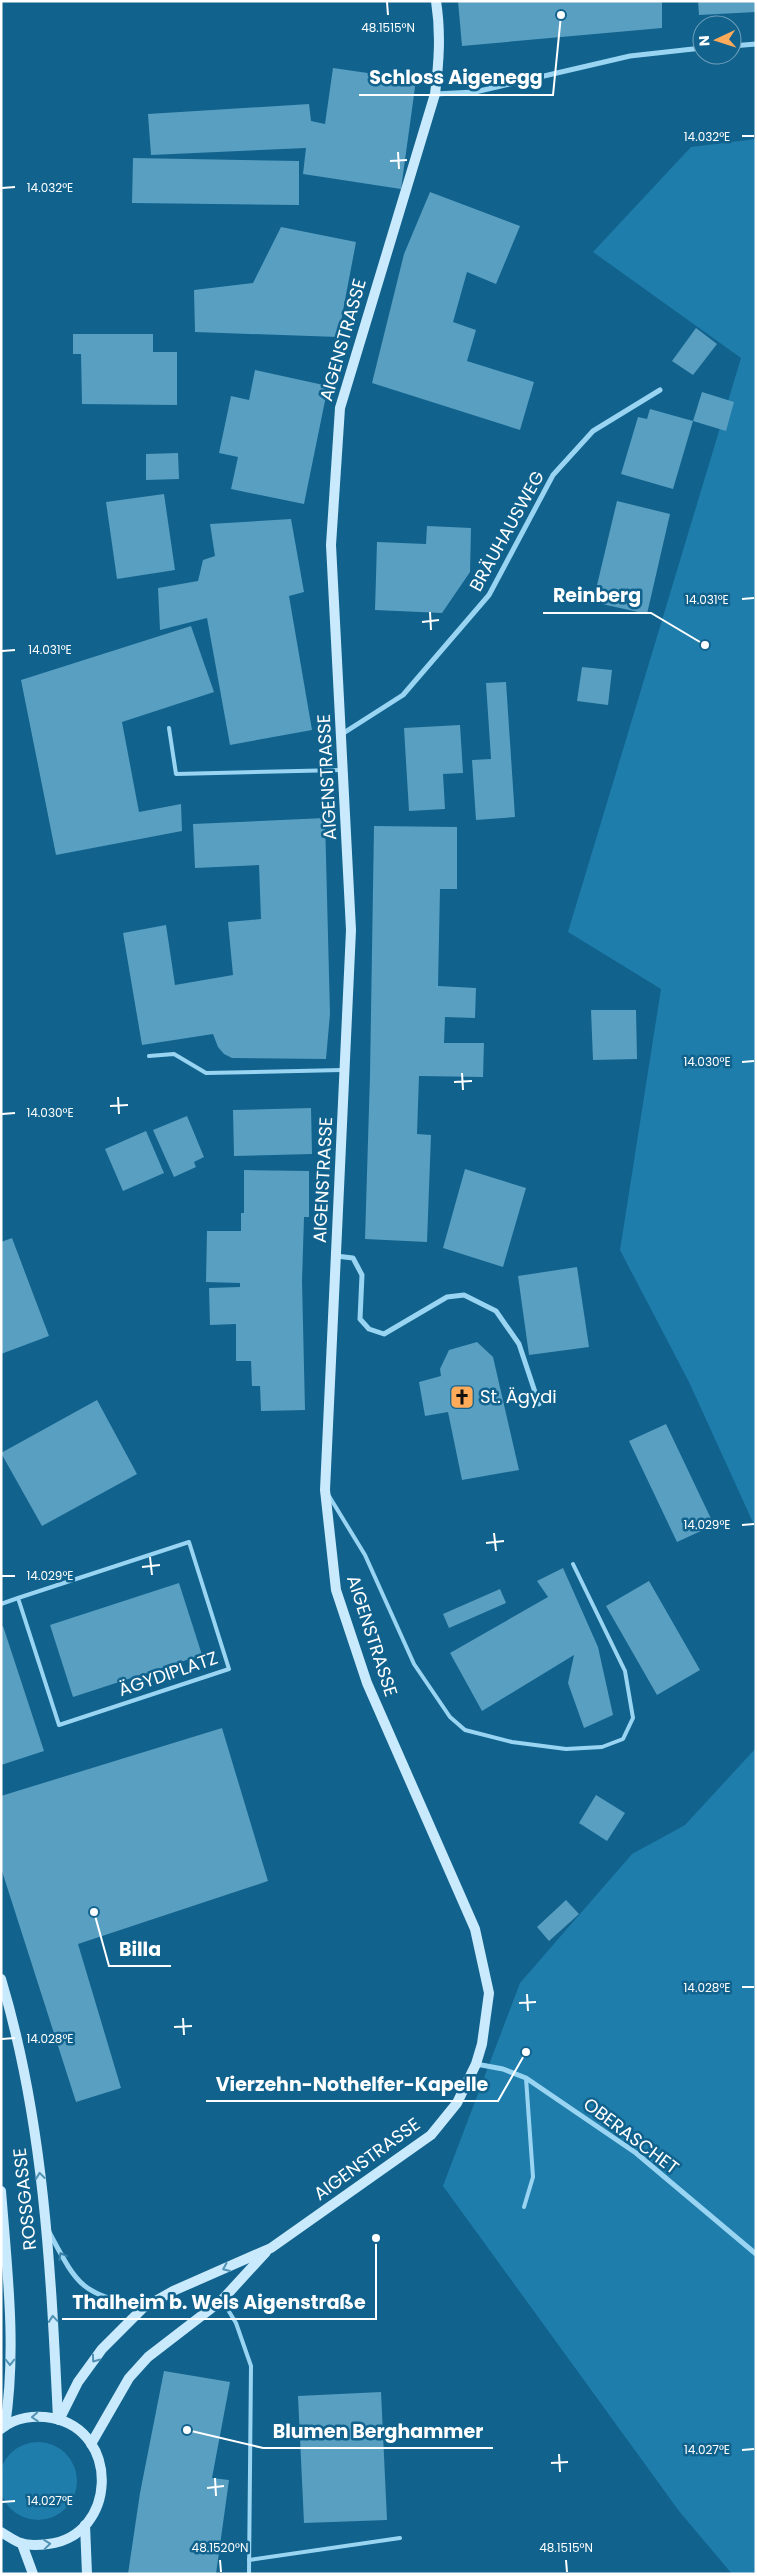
<svg xmlns="http://www.w3.org/2000/svg" width="757" height="2575" font-family="Poppins,sans-serif">
<rect width="100%" height="100%" fill="#11628d"/>
<!-- green -->
<g fill="#1f7dab">
<path d="M 756,139 L 756,1529 L 689,1382 L 620,1250 L 661,989 L 568,932 L 741,358 L 593,252 L 691,147 Z"/>
<path d="M 756,1748 L 756,2574 L 732,2574 L 679,2511 L 443,2186 L 520,1983 L 632,1854 L 685,1825 Z"/>
<circle cx="38" cy="2481" r="39"/>
</g>
<!-- building -->
<g fill="#589fc2">
<path d="M 458,1 L 662,1 L 662,28 L 462,46 Z"/>
<path d="M 698,1 L 756,1 L 756,12 L 699,15 Z"/>
<path d="M 333,68 L 416,80 L 401,189 L 303,174 L 306,148 L 151,155 L 148,114 L 309,104 L 311,121 L 325,124 Z"/>
<path d="M 133,158 L 299,161 L 299,205 L 132,203 Z"/>
<path d="M 430,192 L 520,226 L 496,284 L 467,272 L 453,322 L 476,330 L 467,361 L 534,382 L 520,430 L 372,383 L 404,254 Z"/>
<path d="M 281,227 L 356,242 L 338,337 L 195,332 L 194,290 L 253,283 Z"/>
<path d="M 696,328 L 717,344 L 693,375 L 672,361 Z"/>
<path d="M 73,334 L 153,334 L 153,352 L 177,352 L 177,405 L 82,404 L 81,354 L 73,354 Z"/>
<path d="M 255,370 L 328,386 L 304,504 L 231,489 L 238,457 L 219,453 L 231,396 L 249,400 Z"/>
<path d="M 702,392 L 734,402 L 726,431 L 693,421 Z"/>
<path d="M 650,409 L 693,421 L 673,489 L 621,474 L 638,417 L 647,419 Z"/>
<path d="M 178,453 L 179,479 L 146,480 L 146,454 Z"/>
<path d="M 164,494 L 175,570 L 117,579 L 106,502 Z"/>
<path d="M 617,501 L 670,514 L 647,614 L 593,602 Z"/>
<path d="M 291,519 L 304,592 L 289,596 L 312,730 L 230,745 L 207,618 L 160,630 L 158,588 L 198,581 L 203,560 L 215,556 L 210,524 Z"/>
<path d="M 427,526 L 471,528 L 470,572 L 442,613 L 375,610 L 377,542 L 426,544 Z"/>
<path d="M 191,626 L 214,692 L 122,722 L 139,812 L 181,804 L 182,831 L 56,855 L 21,680 Z"/>
<path d="M 582,667 L 612,670 L 608,705 L 577,701 Z"/>
<path d="M 506,682 L 515,817 L 476,820 L 472,760 L 491,759 L 486,683 Z"/>
<path d="M 460,725 L 463,773 L 443,774 L 445,809 L 409,811 L 404,728 Z"/>
<path d="M 325,818 L 330,1014 L 326,1059 L 232,1058 L 224,1054 L 218,1047 L 213,1034 L 142,1045 L 123,933 L 166,925 L 175,985 L 233,975 L 228,922 L 261,919 L 259,865 L 195,868 L 193,824 Z"/>
<path d="M 374,826 L 457,827 L 457,889 L 440,889 L 438,986 L 476,988 L 475,1018 L 445,1017 L 444,1043 L 484,1043 L 483,1077 L 419,1076 L 417,1134 L 431,1135 L 427,1242 L 365,1239 L 370,1075 Z"/>
<path d="M 591,1010 L 636,1010 L 637,1059 L 593,1060 Z"/>
<path d="M 311,1108 L 312,1154 L 234,1156 L 233,1110 Z"/>
<path d="M 187,1116 L 204,1157 L 194,1162 L 196,1167 L 174,1177 L 153,1130 Z"/>
<path d="M 146,1131 L 164,1173 L 123,1191 L 105,1149 Z"/>
<path d="M 465,1169 L 526,1188 L 503,1267 L 443,1248 Z"/>
<path d="M 244,1170 L 309,1171 L 309,1217 L 304,1217 L 302,1281 L 305,1410 L 261,1411 L 260,1386 L 252,1386 L 251,1361 L 236,1361 L 236,1324 L 210,1325 L 209,1288 L 240,1287 L 240,1283 L 206,1282 L 207,1231 L 241,1231 L 241,1213 L 244,1213 Z"/>
<path d="M 12,1238 L 49,1336 L 1,1354 L 1,1242 Z"/>
<path d="M 577,1267 L 589,1347 L 529,1355 L 518,1276 Z"/>
<path d="M 477,1342 L 493,1357 L 519,1470 L 462,1480 L 448,1412 L 425,1416 L 419,1382 L 441,1376 L 440,1369 L 449,1350 Z"/>
<path d="M 97,1400 L 137,1474 L 42,1526 L 1,1453 Z"/>
<path d="M 666,1424 L 714,1525 L 677,1542 L 629,1441 Z"/>
<path d="M 563,1568 L 598,1647 L 613,1715 L 584,1728 L 568,1683 L 574,1655 L 482,1711 L 450,1653 L 548,1597 L 537,1581 Z"/>
<path d="M 649,1581 L 700,1670 L 657,1695 L 606,1606 Z"/>
<path d="M 179,1583 L 202,1655 L 73,1697 L 50,1625 Z"/>
<path d="M 500,1589 L 506,1603 L 449,1628 L 443,1614 Z"/>
<path d="M 3,1626 L 44,1751 L 1,1765 L 1,1627 Z"/>
<path d="M 222,1728 L 268,1881 L 78,1944 L 121,2088 L 76,2102 L 1,1868 L 1,1796 Z"/>
<path d="M 596,1795 L 625,1813 L 607,1841 L 579,1823 Z"/>
<path d="M 566,1900 L 579,1914 L 549,1941 L 537,1927 Z"/>
<path d="M 164,2371 L 230,2382 L 212,2478 L 229,2480 L 216,2574 L 128,2574 L 140,2493 Z"/>
<path d="M 381,2392 L 387,2520 L 304,2523 L 298,2396 Z"/>
</g>
<g fill="none" stroke-linecap="round" stroke-linejoin="round">
<!-- lane -->
<g stroke="#99d5f2" stroke-width="4">
<path d="M 169,728 L 176,774 L 341,770"/>
<path d="M 149,1056 L 174,1054 L 206,1073 L 342,1070"/>
<path d="M 329,1496 L 365,1555 L 414,1664 L 450,1717 L 465,1730 L 512,1742 L 566,1749 L 602,1747 L 623,1739 L 633,1718 L 625,1671 L 573,1564"/>
<path d="M 1,1604 L 18,1598 L 189,1542 L 229,1669 L 59,1725 L 18,1598"/>
<path d="M 524,2207 L 533,2177 L 526,2078"/>
<path d="M 222,2300 L 236,2323 L 251,2366 L 249,2574"/>
<path d="M 249,2560 L 400,2538"/>
</g>
<!-- street -->
<g stroke="#99d5f2" stroke-width="5">
<path d="M 732,46 L 756,44"/>
<path d="M 435,94 L 475,92 L 630,56 L 702,48"/>
<path d="M 342,734 L 403,695 L 489,595 L 553,475 L 593,431 L 660,390"/>
<path d="M 336,1256 L 353,1258 L 362,1275 L 360,1319 L 369,1329 L 384,1334 L 447,1297 L 464,1295 L 496,1311 L 519,1344 L 539,1404"/>
<path d="M 476,2064 L 503,2069 L 526,2078 L 636,2153 L 756,2254"/>
<path d="M 49,2232 C 79,2288 80,2292 143,2308"/>
</g>
<!-- secondary -->
<g stroke="#c8eafc" stroke-width="10">
<path d="M 1,1979 C 44,2121 51,2272 58,2419"/>
<path d="M 1,2191 C 7,2268 17,2349 5,2426"/>
<path d="M 59,2420 L 78,2382 L 102,2349 L 143,2308 L 173,2291 L 271,2248 L 431,2135 L 457,2103 L 476,2064 L 482,2044 L 489,1993 L 475,1929 L 367,1683 L 336,1590 L 325,1490 L 351,930 L 331,545 L 340,408 L 435,94 C 439,62 441,33 436,1"/>
<path d="M 1,2429 C 15,2417 35,2415 52,2418 C 121,2431 117,2536 48,2544 C 40,2545 29,2546 21,2543 C 14,2541 8,2536 1,2532"/>
<path d="M 91,2444 L 129,2378 L 148,2357 L 222,2300 L 266,2252"/>
<path d="M 85,2525 L 87,2574"/>
<path d="M 22,2544 L 33,2574"/>
</g>
</g>
<!-- one-way arrows -->
<defs><path id="oneway-chevron" d="M-2-3.5L2.5 0L-2 3.5" fill="none" stroke-width="1.6" stroke-linecap="round" stroke-linejoin="round" transform="scale(1.25)"/></defs>
<g stroke="#5192b4">
<use href="#oneway-chevron" transform="translate(40 2176) rotate(-96)"/>
<use href="#oneway-chevron" transform="translate(226 2268) rotate(156)"/>
<use href="#oneway-chevron" transform="translate(53 2319) rotate(-95)"/>
<use href="#oneway-chevron" transform="translate(95 2359) rotate(126)"/>
<use href="#oneway-chevron" transform="translate(10 2362) rotate(90)"/>
<use href="#oneway-chevron" transform="translate(35 2417) rotate(176)"/>
<use href="#oneway-chevron" transform="translate(47 2544) rotate(-6)"/>
</g>
<use stroke="#337fa6" href="#oneway-chevron" transform="translate(62 2256) rotate(-118)"/>
<!-- ticks -->
<path fill="none" stroke="#fff" stroke-width="2" d="M 387,2 L 388,15M 742,136 L 754,136M 398,152 L 399,169M 390,161 L 407,160M 2,188 L 15,187M 742,599 L 754,598M 430,612 L 431,630M 422,622 L 439,620M 2,651 L 15,650M 742,1062 L 754,1061M 462,1073 L 463,1090M 454,1082 L 472,1081M 118,1097 L 119,1114M 110,1106 L 128,1105M 2,1114 L 15,1113M 742,1525 L 754,1524M 494,1533 L 496,1551M 486,1543 L 504,1541M 150,1557 L 152,1575M 142,1567 L 160,1565M 2,1576 L 15,1576M 742,1987 L 754,1987M 527,1994 L 528,2011M 519,2003 L 536,2002M 183,2018 L 184,2035M 174,2027 L 192,2026M 2,2039 L 15,2038M 742,2450 L 754,2449M 559,2454 L 560,2472M 551,2463 L 568,2462M 215,2478 L 216,2496M 207,2488 L 224,2486M 2,2502 L 15,2501M 220,2560 L 221,2572M 566,2560 L 567,2572"/>
<!-- icons -->
<defs>
<g id="church-square" transform="scale(1.25)"><rect x="-9" y="-9" width="18" height="18" rx="4" fill="#ffab5a" stroke="#11628d"/><path d="M-1.2-6h2.4v3.5h3.3v2.4h-3.3V6h-2.4V-.1h-3.3v-2.4h3.3Z" fill="#111"/></g>
</defs>
<g fill-rule="evenodd">
<use href="#church-square" x="462" y="1397"/>
</g>
<g text-anchor="middle" stroke-width="5" stroke-linejoin="round" paint-order="stroke">
<!-- street labels -->
<g font-size="18" fill="#fff" stroke="#11628d">
<text transform="translate(343 340) rotate(-74)" y="6">AIGENSTRASSE</text>
<text transform="translate(507 531) rotate(-61)" y="6">BRÄUHAUSWEG</text>
<text transform="translate(327 777) rotate(-93)" y="6">AIGENSTRASSE</text>
<text transform="translate(323 1180) rotate(-87)" y="6">AIGENSTRASSE</text>
<text transform="translate(372 1636) rotate(72)" y="6">AIGENSTRASSE</text>
<text transform="translate(168 1674) rotate(-19)" y="6">ÄGYDIPLATZ</text>
<text transform="translate(631 2136) rotate(37)" y="6">OBERASCHET</text>
<text transform="translate(367 2159) rotate(-36)" y="6">AIGENSTRASSE</text>
<text transform="translate(25 2199) rotate(-96)" y="6">ROSSGASSE</text>
</g>
<!-- poi labels -->
<g font-size="18" fill="#fff" stroke="#11628d" text-anchor="start">
<text x="480" y="1403">St. Ägydi</text>
</g>
</g>
<g font-size="12" text-anchor="middle" fill="#fff" stroke="#11628d" stroke-width="5" stroke-linejoin="round" paint-order="stroke">
<text x="388" y="32">48.1515°N</text>
<text x="707" y="141">14.032°E</text>
<text x="50" y="192">14.032°E</text>
<text x="707" y="604">14.031°E</text>
<text x="50" y="654">14.031°E</text>
<text x="707" y="1066">14.030°E</text>
<text x="50" y="1117">14.030°E</text>
<text x="707" y="1529">14.029°E</text>
<text x="50" y="1580">14.029°E</text>
<text x="707" y="1992">14.028°E</text>
<text x="50" y="2043">14.028°E</text>
<text x="707" y="2454">14.027°E</text>
<text x="50" y="2505">14.027°E</text>
<text x="220" y="2552">48.1520°N</text>
<text x="566" y="2552">48.1515°N</text>
</g>
<!-- callouts -->
<path fill="none" stroke="#fff" stroke-width="2" d="M561 15L553 95H359M705 645L651 613H543M94 1912L109 1966H171M526 2052L498 2101H206M376 2238L376 2319H62M187 2430L263 2448H493"/>
<g fill="#fff" stroke="#11628d" stroke-width="2">
<circle cx="561" cy="15" r="5"/>
<circle cx="705" cy="645" r="5"/>
<circle cx="94" cy="1912" r="5"/>
<circle cx="526" cy="2052" r="5"/>
<circle cx="376" cy="2238" r="5"/>
<circle cx="187" cy="2430" r="5"/>
</g>
<g font-size="19" text-anchor="middle" font-weight="bold" fill="#fff" stroke="#11628d" stroke-width="5" stroke-linejoin="round" paint-order="stroke">
<text x="456" y="84">Schloss Aigenegg</text>
<text x="597" y="602">Reinberg</text>
<text x="140" y="1956">Billa</text>
<text x="352" y="2091">Vierzehn-Nothelfer-Kapelle</text>
<text x="219" y="2309">Thalheim b. Wels Aigenstraße</text>
<text x="378" y="2438">Blumen Berghammer</text>
</g>
<!-- border -->
<rect width="757" height="2575" fill="none" stroke="#ffffff" stroke-width="5"/>
<!-- north arrow -->
<g transform="translate(717 40) rotate(266)"><circle r="24" fill="#11628d" stroke="#70a1bb"/>
<path d="M0-4L9 19L0 12L-9 19Z" fill="#ffab5a"/>
<text y="-8" font-size="14" font-weight="bold" text-anchor="middle" fill="#ffffff">N</text>
</g>
</svg>
